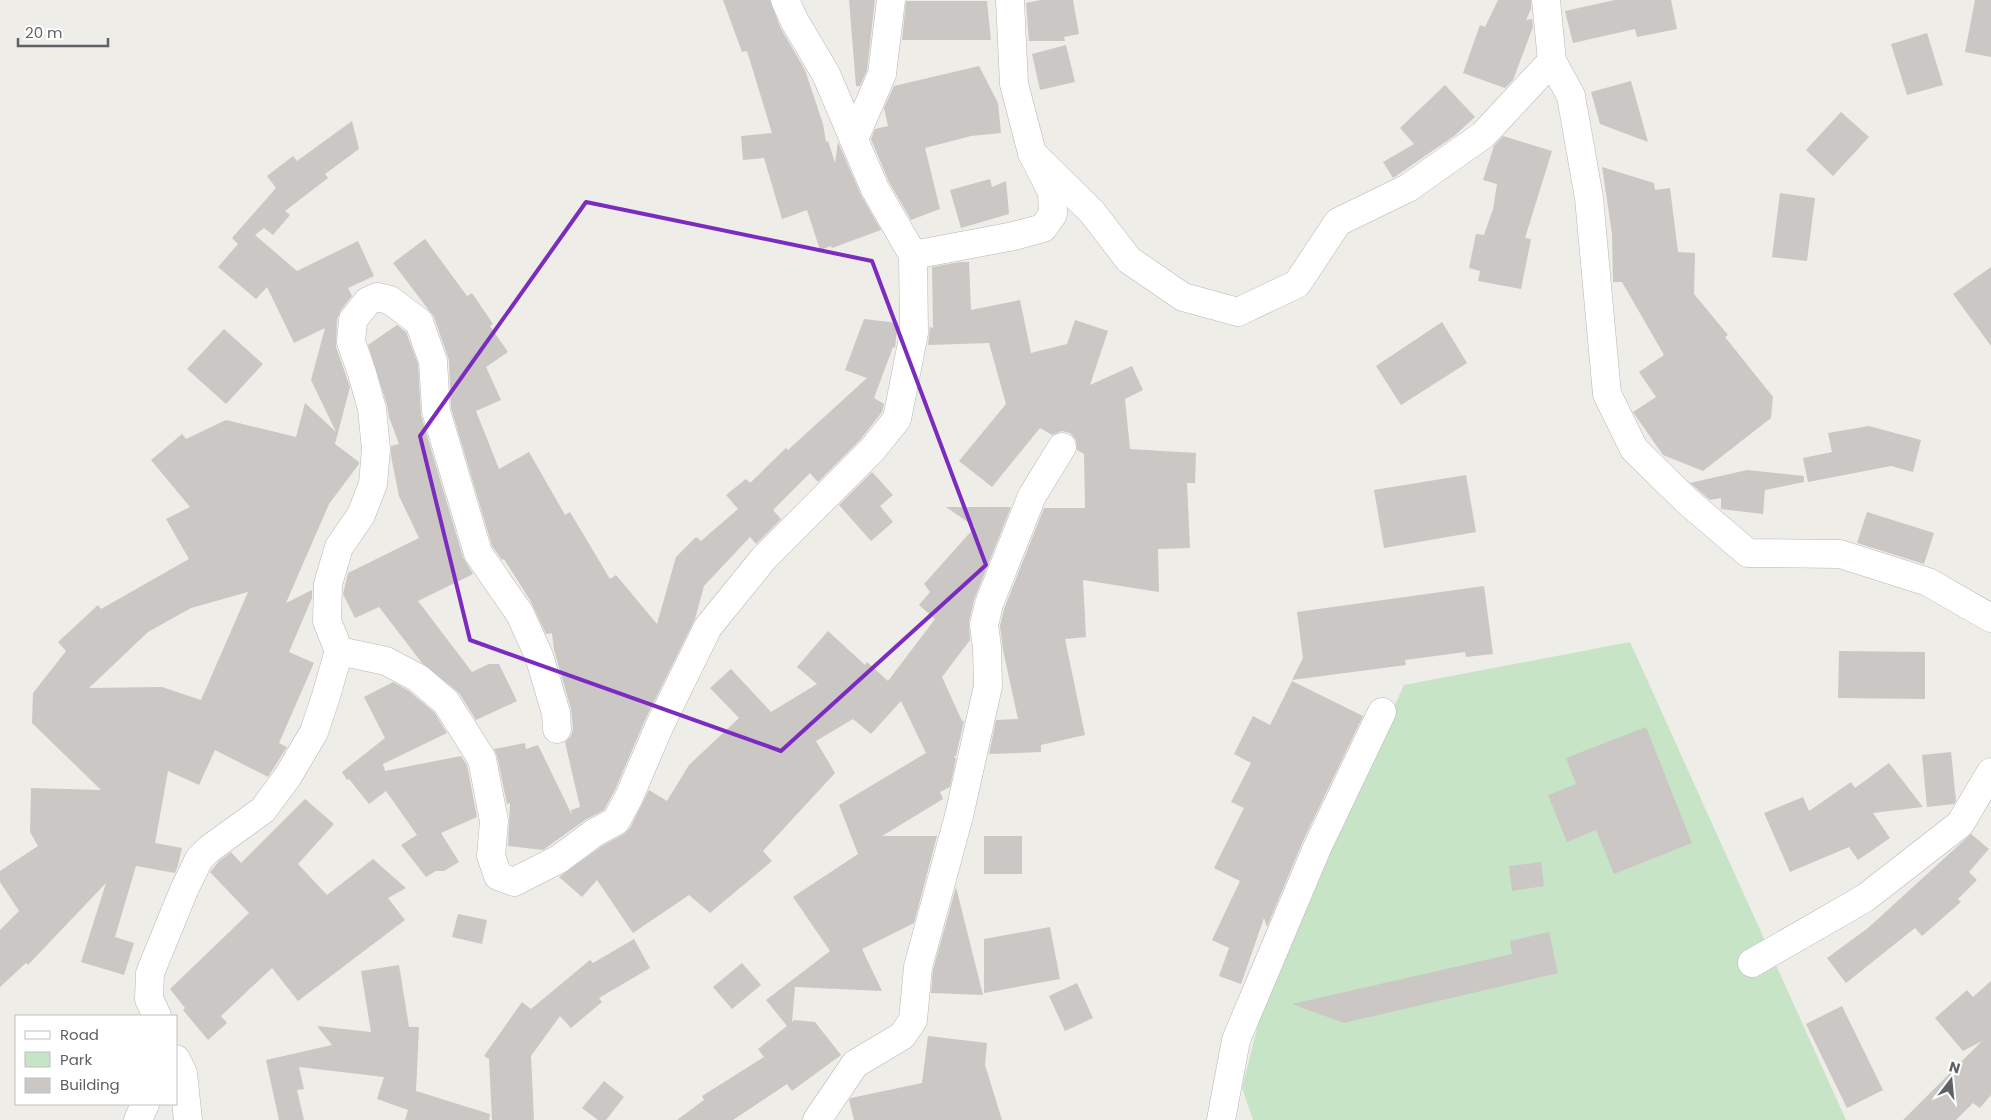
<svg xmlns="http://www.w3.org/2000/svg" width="1991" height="1120" font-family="Poppins,sans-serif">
<rect width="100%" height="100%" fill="#efede7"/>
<!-- green -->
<path fill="#c7e4c6" d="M 1630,642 L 1846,1120 L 1253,1120 L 1242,1088 L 1272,969 L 1404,685 Z"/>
<!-- building -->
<g fill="#cbc7c4" fill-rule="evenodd">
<path d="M 723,0 L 770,0 L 780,27 L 805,70 L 823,124 L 826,142 L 828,141 L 835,163 L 838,142 L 861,195 L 881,230 L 832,248 L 831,246 L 820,250 L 807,210 L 782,219 L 764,158 L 743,160 L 741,136 L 772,133 L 747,51 L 742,52 Z"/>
<path d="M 849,0 L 875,0 L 867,70 L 860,86 L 856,86 Z"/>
<path d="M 1041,0 L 1073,0 L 1079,34 L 1064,37 L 1065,41 L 1029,41 L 1026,3 Z"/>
<path d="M 1498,0 L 1531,0 L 1531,9 L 1526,20 L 1532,19 L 1533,27 L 1513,80 L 1505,88 L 1463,73 L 1480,25 L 1485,27 Z"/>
<path d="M 1615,0 L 1671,0 L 1677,29 L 1637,37 L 1635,29 L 1573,43 L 1565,11 Z"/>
<path d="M 1975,0 L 1991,0 L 1991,57 L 1965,52 Z"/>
<path d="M 906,1 L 987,1 L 991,40 L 902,40 Z"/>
<path d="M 1927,33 L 1943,85 L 1907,95 L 1891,44 Z"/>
<path d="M 1066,45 L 1075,82 L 1040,90 L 1032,54 Z"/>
<path d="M 979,66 L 998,103 L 1001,133 L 971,136 L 925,148 L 940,209 L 911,220 L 889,182 L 871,139 L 875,129 L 888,126 L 884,108 L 894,86 Z"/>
<path d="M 1631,81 L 1648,142 L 1600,124 L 1591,92 Z"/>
<path d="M 1445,85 L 1475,117 L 1454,136 L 1393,178 L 1383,162 L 1414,144 L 1400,128 Z"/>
<path d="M 1841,112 L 1869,137 L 1833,176 L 1806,150 Z"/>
<path d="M 352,121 L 359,149 L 325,174 L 328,178 L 285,211 L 290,215 L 273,235 L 264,228 L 255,235 L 297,271 L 358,241 L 374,276 L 348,288 L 352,296 L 341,310 L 337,319 L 336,347 L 350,387 L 335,444 L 359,462 L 359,464 L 329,504 L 286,603 L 312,590 L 312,598 L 289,652 L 314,663 L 279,743 L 287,747 L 268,777 L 215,750 L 199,785 L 168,771 L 155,843 L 182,848 L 178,865 L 175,873 L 136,866 L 115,937 L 134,943 L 124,975 L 81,962 L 106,883 L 28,965 L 26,963 L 0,987 L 0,930 L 19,911 L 0,882 L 0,871 L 38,846 L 30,832 L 31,788 L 101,790 L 32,723 L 33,693 L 66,651 L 58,642 L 98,605 L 101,609 L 189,559 L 166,519 L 190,507 L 151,460 L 182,434 L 186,439 L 226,420 L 296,437 L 305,403 L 336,432 L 311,380 L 325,328 L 294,343 L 267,287 L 256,299 L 218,267 L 238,244 L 232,238 L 276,188 L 267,176 L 293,156 L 297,161 ZM 248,592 L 201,700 L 162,687 L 89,688 L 148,632 L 191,608 Z"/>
<path d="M 1503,136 L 1552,151 L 1525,238 L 1531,239 L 1521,289 L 1478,281 L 1480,271 L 1469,268 L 1476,234 L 1484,235 L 1493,209 L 1497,184 L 1483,180 L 1494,146 Z"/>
<path d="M 1602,167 L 1654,183 L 1655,190 L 1670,188 L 1678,252 L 1695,253 L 1694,294 L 1728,335 L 1725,337 L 1773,397 L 1771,418 L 1703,471 L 1663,455 L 1633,412 L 1656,397 L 1639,372 L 1664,355 L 1622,282 L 1613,282 L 1612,234 Z"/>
<path d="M 990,179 L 992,187 L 1006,181 L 1009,214 L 961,228 L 950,190 Z"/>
<path d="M 1780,193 L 1815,198 L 1807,261 L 1772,257 Z"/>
<path d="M 425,239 L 467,296 L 472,293 L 493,324 L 490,326 L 508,352 L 486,367 L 501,400 L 476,411 L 499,469 L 529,452 L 565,515 L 570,512 L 610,579 L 616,575 L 657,624 L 676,557 L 696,537 L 701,541 L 738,509 L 726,495 L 746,479 L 750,483 L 786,448 L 788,450 L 867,378 L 845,370 L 864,319 L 898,323 L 895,348 L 893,347 L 874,398 L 884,404 L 882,412 L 860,440 L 818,482 L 810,473 L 773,510 L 781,519 L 756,544 L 750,537 L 704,586 L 695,619 L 645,720 L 615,790 L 604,810 L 585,820 L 543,850 L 508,846 L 510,803 L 507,804 L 497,756 L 494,749 L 525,743 L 526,749 L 538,745 L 572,815 L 571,810 L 580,807 L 565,742 L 571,736 L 573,729 L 571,709 L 554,650 L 552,633 L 546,634 L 530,600 L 504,559 L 502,560 L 492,546 L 451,408 L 449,360 L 434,317 L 393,263 Z"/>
<path d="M 960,262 L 969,262 L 971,310 L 1020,300 L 1031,353 L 1067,344 L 1075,320 L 1108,331 L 1090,385 L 1132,366 L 1143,390 L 1125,399 L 1130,449 L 1196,453 L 1195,483 L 1187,483 L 1190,548 L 1158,549 L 1159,592 L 1083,580 L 1086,637 L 1065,639 L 1085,735 L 1041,745 L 1041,752 L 989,754 L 996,720 L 1018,719 L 1003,650 L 1000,626 L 1004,609 L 1044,508 L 1085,508 L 1084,454 L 1077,450 L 1076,440 L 1070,433 L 1062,431 L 1052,435 L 1040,428 L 992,487 L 959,461 L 1006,404 L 989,343 L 928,345 L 930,327 L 933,328 L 932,267 Z"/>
<path d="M 1991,267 L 1991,346 L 1953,294 Z"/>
<path d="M 1442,322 L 1467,363 L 1401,405 L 1376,366 Z"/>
<path d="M 397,325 L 406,332 L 418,364 L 421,415 L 463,557 L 473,574 L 418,601 L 472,672 L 489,664 L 499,664 L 517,701 L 476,720 L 459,693 L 422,663 L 379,607 L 355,618 L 343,594 L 348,573 L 419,538 L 399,496 L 391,456 L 391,446 L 399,444 L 389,417 L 387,405 L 368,345 Z"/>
<path d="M 224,329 L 263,364 L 226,404 L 187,369 Z"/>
<path d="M 1869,426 L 1921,440 L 1913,472 L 1891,466 L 1808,482 L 1803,458 L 1832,452 L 1828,433 Z"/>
<path d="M 1747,470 L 1804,476 L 1804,482 L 1765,490 L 1763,514 L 1721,509 L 1721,498 L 1710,500 L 1690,483 Z"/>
<path d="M 872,472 L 893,495 L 880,506 L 893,522 L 871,541 L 839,505 Z"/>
<path d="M 1466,475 L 1476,532 L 1384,548 L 1374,490 Z"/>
<path d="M 946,507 L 1011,507 L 974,600 L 969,622 L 970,640 L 942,677 L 962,721 L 964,721 L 956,756 L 954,756 L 956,759 L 950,787 L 940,792 L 943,799 L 882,836 L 937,836 L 914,923 L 862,949 L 882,991 L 795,987 L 792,1022 L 794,1020 L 815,1022 L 841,1055 L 792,1091 L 787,1084 L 733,1120 L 677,1120 L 704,1100 L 702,1096 L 764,1057 L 758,1049 L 787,1026 L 766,1000 L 830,951 L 793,897 L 858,854 L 839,805 L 926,753 L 901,701 L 871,734 L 853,719 L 816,741 L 835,773 L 763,851 L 772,861 L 710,913 L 689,895 L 633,933 L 597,880 L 582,897 L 559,877 L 602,846 L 624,834 L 630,828 L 649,790 L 667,801 L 689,765 L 739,718 L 710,688 L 731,669 L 771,712 L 817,684 L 797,667 L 828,631 L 865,665 L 867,662 L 888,681 L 935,619 L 919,605 L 930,592 L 924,584 L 975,527 Z"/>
<path d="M 1867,512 L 1934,533 L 1924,564 L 1857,543 Z"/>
<path d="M 1484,586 L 1493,654 L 1466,657 L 1465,652 L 1405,660 L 1406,665 L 1292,680 L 1303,658 L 1297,612 Z"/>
<path d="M 1839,651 L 1925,652 L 1925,699 L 1838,698 Z"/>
<path d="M 1292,681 L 1363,716 L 1303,841 L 1267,927 L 1264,918 L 1241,984 L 1219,976 L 1229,948 L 1212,940 L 1240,881 L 1214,868 L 1244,808 L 1231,802 L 1251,763 L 1234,754 L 1253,716 L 1270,725 Z"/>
<path d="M 393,682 L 409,691 L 434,712 L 447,733 L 383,764 L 385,771 L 461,756 L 467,765 L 477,817 L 441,833 L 459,862 L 444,871 L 436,871 L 426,877 L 401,845 L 417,835 L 386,791 L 369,804 L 349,779 L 347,780 L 342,772 L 385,738 L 364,697 Z"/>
<path d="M 1646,727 L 1692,843 L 1614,874 L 1596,830 L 1567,842 L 1548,795 L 1576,784 L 1566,758 Z"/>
<path d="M 1951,752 L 1956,801 L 1954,804 L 1927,807 L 1922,755 Z"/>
<path d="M 1889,763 L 1923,807 L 1873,813 L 1890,838 L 1858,860 L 1849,847 L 1790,872 L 1764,813 L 1803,797 L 1809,811 L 1851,782 L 1855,788 Z"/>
<path d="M 305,799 L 334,824 L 298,864 L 327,895 L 373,859 L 406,888 L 388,898 L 405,920 L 298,1001 L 272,968 L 221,1016 L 227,1023 L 208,1040 L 183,1010 L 185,1008 L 170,989 L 249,913 L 210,872 L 219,861 L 231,852 L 241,863 Z"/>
<path d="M 1971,834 L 1989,849 L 1969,872 L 1977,880 L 1958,899 L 1961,902 L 1922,936 L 1915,928 L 1846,983 L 1827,958 L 1868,928 Z"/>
<rect x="984" y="836" width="38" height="38"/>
<path d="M 1541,862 L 1544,886 L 1512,891 L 1509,866 Z"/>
<path d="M 956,887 L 983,995 L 931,993 L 933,970 Z"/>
<path d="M 458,914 L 487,920 L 482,944 L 452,937 Z"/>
<path d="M 1050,927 L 1060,979 L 984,993 L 984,939 Z"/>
<path d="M 1549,932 L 1558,973 L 1344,1023 L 1292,1004 L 1512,954 L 1510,941 Z"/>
<path d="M 634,939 L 650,968 L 599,998 L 602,1002 L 571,1028 L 560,1016 L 531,1056 L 534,1120 L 492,1120 L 489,1059 L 484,1056 L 522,1002 L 531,1009 L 590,960 L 593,963 Z"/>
<path d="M 742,963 L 761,985 L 732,1009 L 713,987 Z"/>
<path d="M 399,965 L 409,1027 L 419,1027 L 416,1091 L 490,1114 L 489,1120 L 405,1120 L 408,1110 L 377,1099 L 384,1077 L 299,1067 L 304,1089 L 297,1090 L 304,1120 L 279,1120 L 266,1060 L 332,1045 L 317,1026 L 371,1032 L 361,971 Z"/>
<path d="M 1991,981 L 1991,1095 L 1980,1108 L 1973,1103 L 1956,1120 L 1903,1120 L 1982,1041 L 1963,1051 L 1935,1018 L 1967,990 L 1973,997 Z"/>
<path d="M 1077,983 L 1093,1018 L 1065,1031 L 1049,996 Z"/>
<path d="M 1842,1006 L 1883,1090 L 1847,1108 L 1806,1024 Z"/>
<path d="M 928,1036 L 987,1043 L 985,1065 L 1002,1120 L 854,1120 L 849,1100 L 851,1098 L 922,1083 Z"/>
<path d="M 604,1081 L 624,1097 L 606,1120 L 598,1120 L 582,1108 Z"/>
</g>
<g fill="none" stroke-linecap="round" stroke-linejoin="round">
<!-- minor casing -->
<g stroke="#b4b7ba" stroke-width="29">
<g id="minor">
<path d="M 1546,0 L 1552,61"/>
<path d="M 854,139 L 882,74 L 891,0"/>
<path d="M 1032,153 L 1092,212 L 1129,260 L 1183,297 L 1238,312 L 1297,284 L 1338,222 L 1408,188 L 1483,135 L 1552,61 L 1571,96 L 1589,198 L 1607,394 L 1634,449 L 1687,501 L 1748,553 L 1840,554 L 1928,582 L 1991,618"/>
<path d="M 913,255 L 1014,236 L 1043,228 L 1053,214 L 1052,192 L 1032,153 L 1014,84 L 1010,0"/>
<path d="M 339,651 L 386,661 L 418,678 L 446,702 L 482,759 L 494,821 L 491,856 L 498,876 L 514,882 L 559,859 L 594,833 L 616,821 L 629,797 L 659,727 L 708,627 L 764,558 L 872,450 L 897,419 L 914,333 L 913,255 L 875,189 L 826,74 L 794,20 L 785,0"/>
<path d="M 1752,963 L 1865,898 L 1960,824 L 1991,772"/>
<path d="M 157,1016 L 149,999 L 150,973 L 184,890 L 199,859 L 209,849 L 263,810 L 288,776 L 314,732 L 326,696 L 339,651 L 327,621 L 328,584 L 339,547 L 361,515 L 373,484 L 376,449 L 372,409 L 362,373 L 351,342 L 353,320 L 368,301 L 377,297 L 390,300 L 419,322 L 433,361 L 436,411 L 478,553 L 520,614 L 539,656 L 556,713 L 557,729"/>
<path d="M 176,1059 L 183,1073 L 188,1120"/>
<path d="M 138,1120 L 145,1104"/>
<path d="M 817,1120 L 855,1064 L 902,1036 L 913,1020 L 918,967 L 959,816 L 988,686 L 987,647 L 984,625 L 989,604 L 1032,496 L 1062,447"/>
<path d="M 1221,1120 L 1236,1040 L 1317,848 L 1382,712"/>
</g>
</g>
<!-- minor -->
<use href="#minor" stroke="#fff" stroke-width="28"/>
</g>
<!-- marked area -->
<path fill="none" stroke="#7b2cbf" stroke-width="4" stroke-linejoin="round" d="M 586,202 L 872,261 L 986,565 L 781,751 L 470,640 L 420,436 Z"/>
<!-- legend -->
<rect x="15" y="1015" width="162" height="90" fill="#ffffff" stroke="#bfc0c2"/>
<rect x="25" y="1031" width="25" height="8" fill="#ffffff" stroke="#bfc0c2"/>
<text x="60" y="1040" font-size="15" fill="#5e6266">Road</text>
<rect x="25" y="1052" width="25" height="15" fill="#c7e4c6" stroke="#bfc0c2"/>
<text x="60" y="1065" font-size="15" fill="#5e6266">Park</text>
<rect x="25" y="1078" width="25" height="15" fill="#cbc7c4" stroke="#bfc0c2"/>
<text x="60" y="1090" font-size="15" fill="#5e6266">Building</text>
<!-- north arrow -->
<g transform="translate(1951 1080) rotate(16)" stroke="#ffffff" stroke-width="4" paint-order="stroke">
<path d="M0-4L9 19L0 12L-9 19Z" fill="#5e6266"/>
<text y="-8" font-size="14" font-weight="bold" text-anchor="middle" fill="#5e6266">N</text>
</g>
<!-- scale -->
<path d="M18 38v8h90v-8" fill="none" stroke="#5e6266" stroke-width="2.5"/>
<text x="25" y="38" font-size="15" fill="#5e6266" stroke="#ffffff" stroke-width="4" paint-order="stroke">20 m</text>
</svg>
